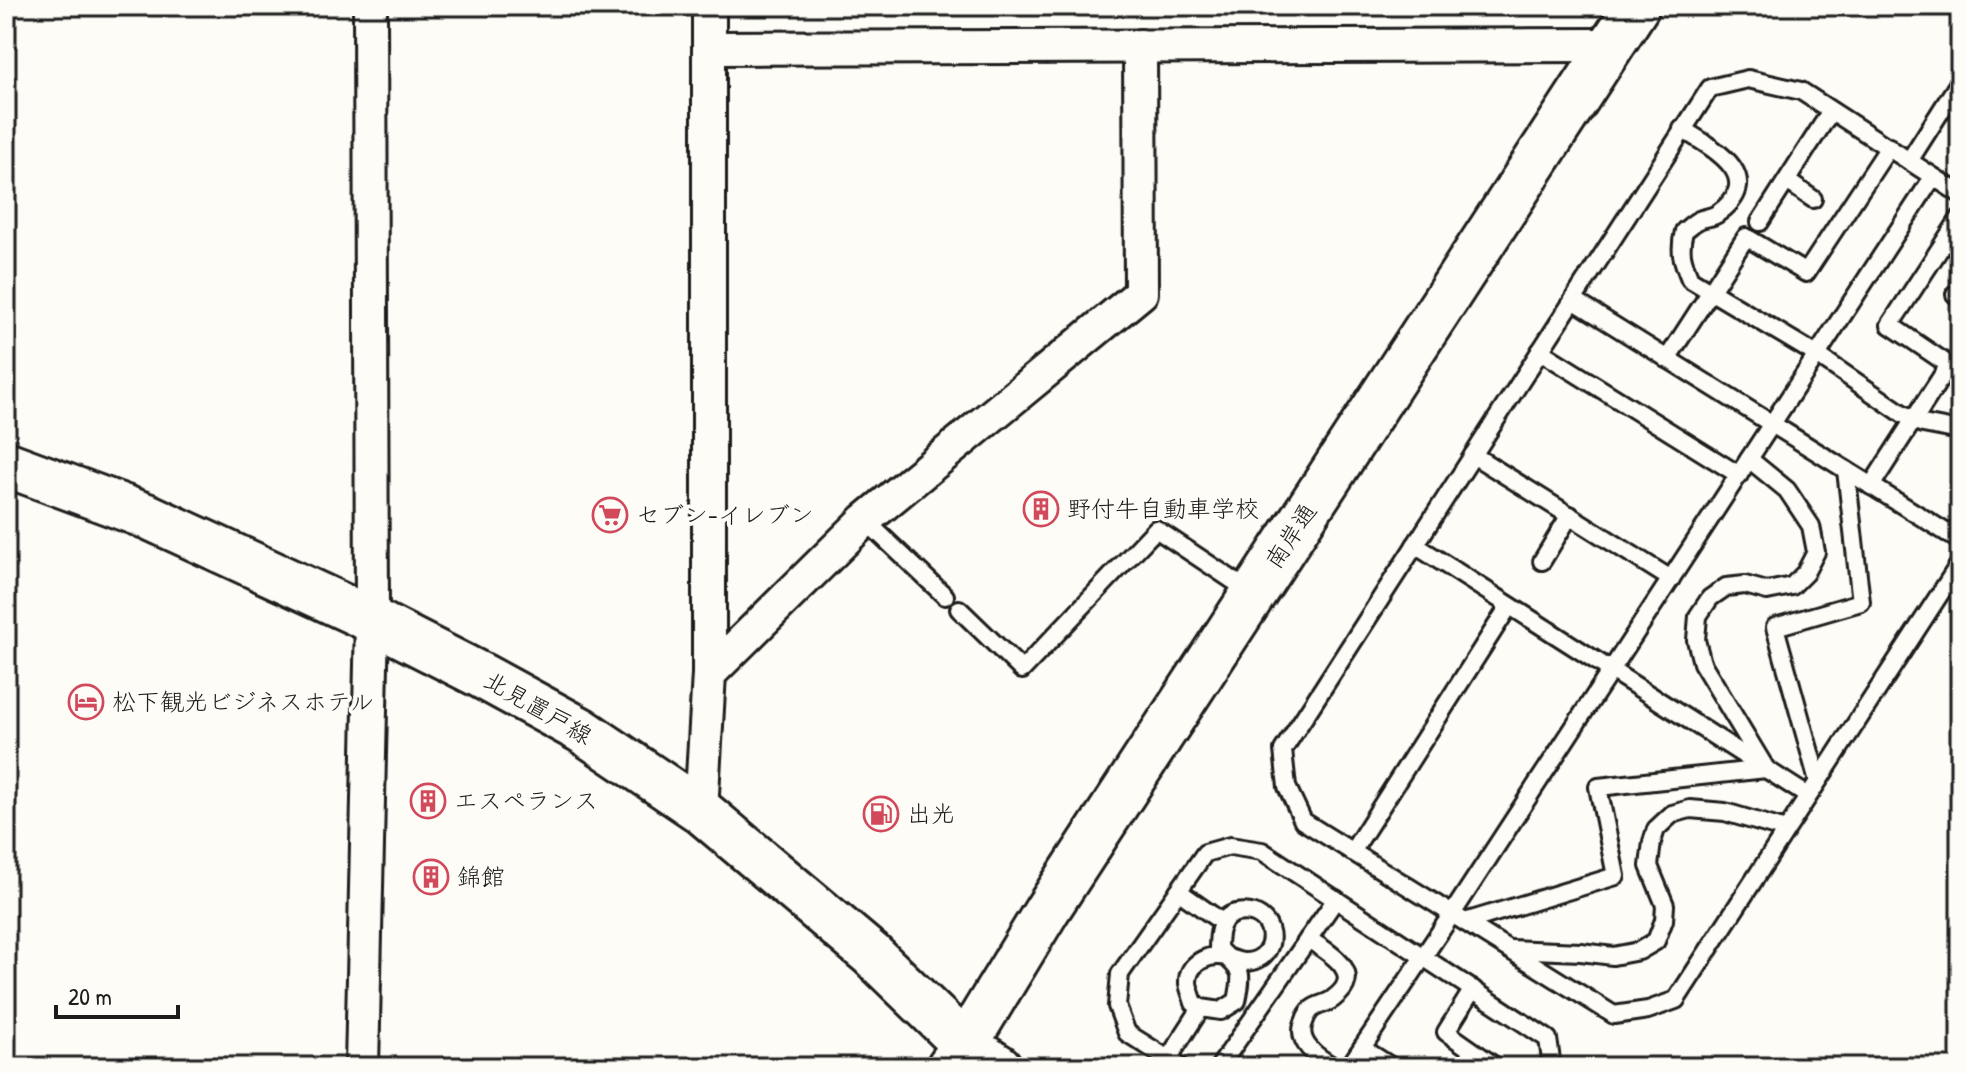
<svg xmlns="http://www.w3.org/2000/svg" width="1966" height="1073" font-family="'Patrick Hand','Klee One',sans-serif">
<rect width="100%" height="100%" fill="#fdfcf7"/>
<filter id="ink" filterUnits="userSpaceOnUse"><feTurbulence type="fractalNoise" baseFrequency=".0125" numOctaves="2"/><feDisplacementMap in="SourceGraphic" scale="16" xChannelSelector="R" yChannelSelector="G"/><feConvolveMatrix kernelMatrix="1 2 1 2 8 2 1 2 1" color-interpolation-filters="sRGB"/></filter>
<g filter="url(#ink)">
<g fill="none" stroke-linecap="round" stroke-linejoin="round">
<!-- lane casing -->
<g stroke="#1c1c1c" stroke-width="22">
<g id="lane">
<path d="M 1682,129 C 1715,149 1768,178 1717,214 C 1711,218 1705,217 1699,220 C 1694,222 1688,228 1684,231 C 1679,251 1682,260 1690,279 L 1817,355 L 1903,414 L 1923,424 L 1960,431"/>
<path d="M 1909,161 L 1960,81"/>
<path d="M 1787,181 L 1813,199"/>
<path d="M 1960,194 L 1801,91 L 1748,79 L 1710,88 L 1283,750 L 1287,787 L 1303,821 L 1614,1015 L 1648,1010 L 1676,1000 L 1960,563"/>
<path d="M 1760,222 L 1831,111"/>
<path d="M 1955,294 L 1960,297"/>
<path d="M 1573,300 L 1960,541"/>
<path d="M 1540,351 L 1739,475"/>
<path d="M 1667,359 L 1746,237 L 1806,273 L 1889,147"/>
<path d="M 1473,455 L 1671,579"/>
<path d="M 1871,486 L 1949,365 L 1890,325 L 1960,218"/>
<path d="M 865,520 L 945,596"/>
<path d="M 1415,545 L 1808,796"/>
<path d="M 1542,561 L 1570,515"/>
<path d="M 959,609 L 1022,670 L 1156,529 L 1252,593"/>
<path d="M 1818,781 L 1775,627 L 1861,602 L 1846,470"/>
<path d="M 1352,852 L 1509,606"/>
<path d="M 1178,891 L 1222,922"/>
<path d="M 1465,922 L 1616,876 L 1598,787 L 1766,769 L 1702,663 L 1696,640 L 1698,616 L 1710,598 L 1726,587 L 1745,585 L 1767,591 L 1792,586 L 1805,573 L 1816,552 L 1811,526 L 1787,490 L 1749,459"/>
<path d="M 1308,939 C 1328,952 1367,973 1334,998 C 1328,1004 1318,1004 1312,1009 C 1310,1010 1305,1018 1305,1020 C 1294,1042 1317,1057 1334,1067"/>
<path d="M 1510,949 L 1581,952 L 1613,956 L 1639,951 L 1656,941 L 1664,920 L 1665,905 L 1649,866 L 1652,842 L 1656,829 L 1672,814 L 1690,809 L 1725,812 L 1786,830"/>
<path d="M 1226,957 C 1209,953 1187,963 1188,983 C 1189,990 1192,996 1194,1003 L 1201,1008 L 1221,1011 L 1237,1001 C 1244,967 1241,972 1218,949 C 1218,935 1219,917 1236,913 C 1278,905 1283,961 1245,962 C 1239,962 1231,959 1226,957"/>
<path d="M 1473,989 L 1446,1032 L 1496,1067"/>
<path d="M 1362,1048 L 1392,1067"/>
<path d="M 1168,1059 L 1201,1008"/>
<path d="M 1181,1067 L 1127,1033 L 1117,1006 L 1120,974 L 1205,853 L 1230,846 L 1262,851 L 1548,1039 L 1552,1067"/>
<path d="M 1219,1067 L 1336,899"/>
<path d="M 1349,1067 L 1452,914 L 1933,177"/>
</g>
</g>
<!-- street casing -->
<g stroke="#1c1c1c" stroke-width="38">
<g id="street">
<path d="M 709,48 L 1611,45"/>
<path d="M 709,674 L 865,520 L 1141,293 L 1140,46"/>
<path d="M 701,811 L 709,674 L 709,6"/>
<path d="M 362,1067 L 372,620 L 370,6"/>
</g>
</g>
<!-- secondary casing -->
<g stroke="#1c1c1c" stroke-width="50">
<path id="secondary" d="M 949,1067 L 965,1045 L 1047,910 L 1637,6"/>
</g>
<!-- primary casing -->
<g stroke="#1c1c1c" stroke-width="50">
<path id="primary" d="M 6,464 L 149,517 L 372,620 L 482,676 L 581,730 L 701,811 L 871,954 L 965,1045 L 999,1067"/>
</g>
<!-- lane -->
<use href="#lane" stroke="#fdfcf7" stroke-width="16"/>
<!-- street -->
<use href="#street" stroke="#fdfcf7" stroke-width="32"/>
<!-- secondary -->
<use href="#secondary" stroke="#fdfcf7" stroke-width="44"/>
<!-- primary -->
<use href="#primary" stroke="#fdfcf7" stroke-width="44"/>
</g>
</g>
<!-- icons -->
<defs>
<g id="building-ring" transform="scale(1.8)"><circle r="9.5" fill="#fdfcf7" stroke="#d1495b" stroke-width="1.5"/><path d="M-4-6H4V6H1V3H-1V6H-4ZM-2.5-4.3h1.7v1.8h-1.7ZM.8-4.3h1.7v1.8H.8ZM-2.5-1h1.7V.8h-1.7ZM.8-1h1.7V.8H.8Z" fill="#d1495b"/></g>
<g id="supermarket-ring" transform="scale(1.8)"><circle r="9.5" fill="#fdfcf7" stroke="#d1495b" stroke-width="1.5"/><path d="M-6-5.5h2.5l.6 2H6L4.5 2H-2.5L-4.4-4H-6ZM-1.5 3.2a1.3 1.3 0 1 0 .1 0ZM3 3.2a1.3 1.3 0 1 0 .1 0Z" fill="#d1495b"/></g>
<g id="hotel-ring" transform="scale(1.8)"><circle r="9.5" fill="#fdfcf7" stroke="#d1495b" stroke-width="1.5"/><path d="M-6-4.5h1.5V1H6V5H4.5V3h-9V5H-6ZM-4 0a1.8 1.8 0 1 1 3.6 0ZM.5 0V-2.5h3Q6-2.5 6 0Z" fill="#d1495b"/></g>
<g id="fuel-ring" transform="scale(1.8)"><circle r="9.5" fill="#fdfcf7" stroke="#d1495b" stroke-width="1.5"/><path d="M-5.5-6h7V0h2V4h1.3V-2.5L3-4.5l.8-.8L6-3V5H2.5V1h-1V6h-7ZM-4.2-4.7v3.2H.2V-4.7Z" fill="#d1495b"/></g>
</defs>
<g fill-rule="evenodd">
<use href="#building-ring" x="1041" y="509"/>
<use href="#supermarket-ring" x="610" y="515"/>
<use href="#hotel-ring" x="86" y="702"/>
<use href="#building-ring" x="428" y="801"/>
<use href="#fuel-ring" x="881" y="814"/>
<use href="#building-ring" x="431" y="877"/>
</g>
<g text-anchor="middle" stroke-width="8" stroke-linejoin="round" paint-order="stroke">
<!-- poi labels -->
<g font-size="24" fill="#1c1c1c" stroke="#fdfcf7" text-anchor="start">
<text x="1067" y="517">野付牛自動車学校</text>
<text x="636" y="523">セブン-イレブン</text>
<text x="112" y="710">松下観光ビジネスホテル</text>
<text x="454" y="809">エスペランス</text>
<text x="907" y="822">出光</text>
<text x="457" y="885">錦館</text>
</g>
<!-- street labels -->
<g font-size="24" fill="#1c1c1c" stroke="#fdfcf7">
<text transform="translate(1291 536) rotate(-57)" y="8">南岸通</text>
<text transform="translate(538 708) rotate(30)" y="8">北見置戸線</text>
</g>
</g>
<!-- margin -->
<rect width="1966" height="1073" fill="none" stroke="#fdfcf7" stroke-width="32"/>
<rect x="16" y="16" width="1934" height="1041" fill="none" stroke="#1c1c1c" stroke-width="3" filter="url(#ink)"/>
<!-- scale -->
<path d="M56 1005v12h122v-12" fill="none" stroke="#1c1c1c" stroke-width="4"/>
<text x="68" y="1005" font-size="24" fill="#1c1c1c" stroke="#fdfcf7" stroke-width="6" paint-order="stroke">20 m</text>
</svg>
